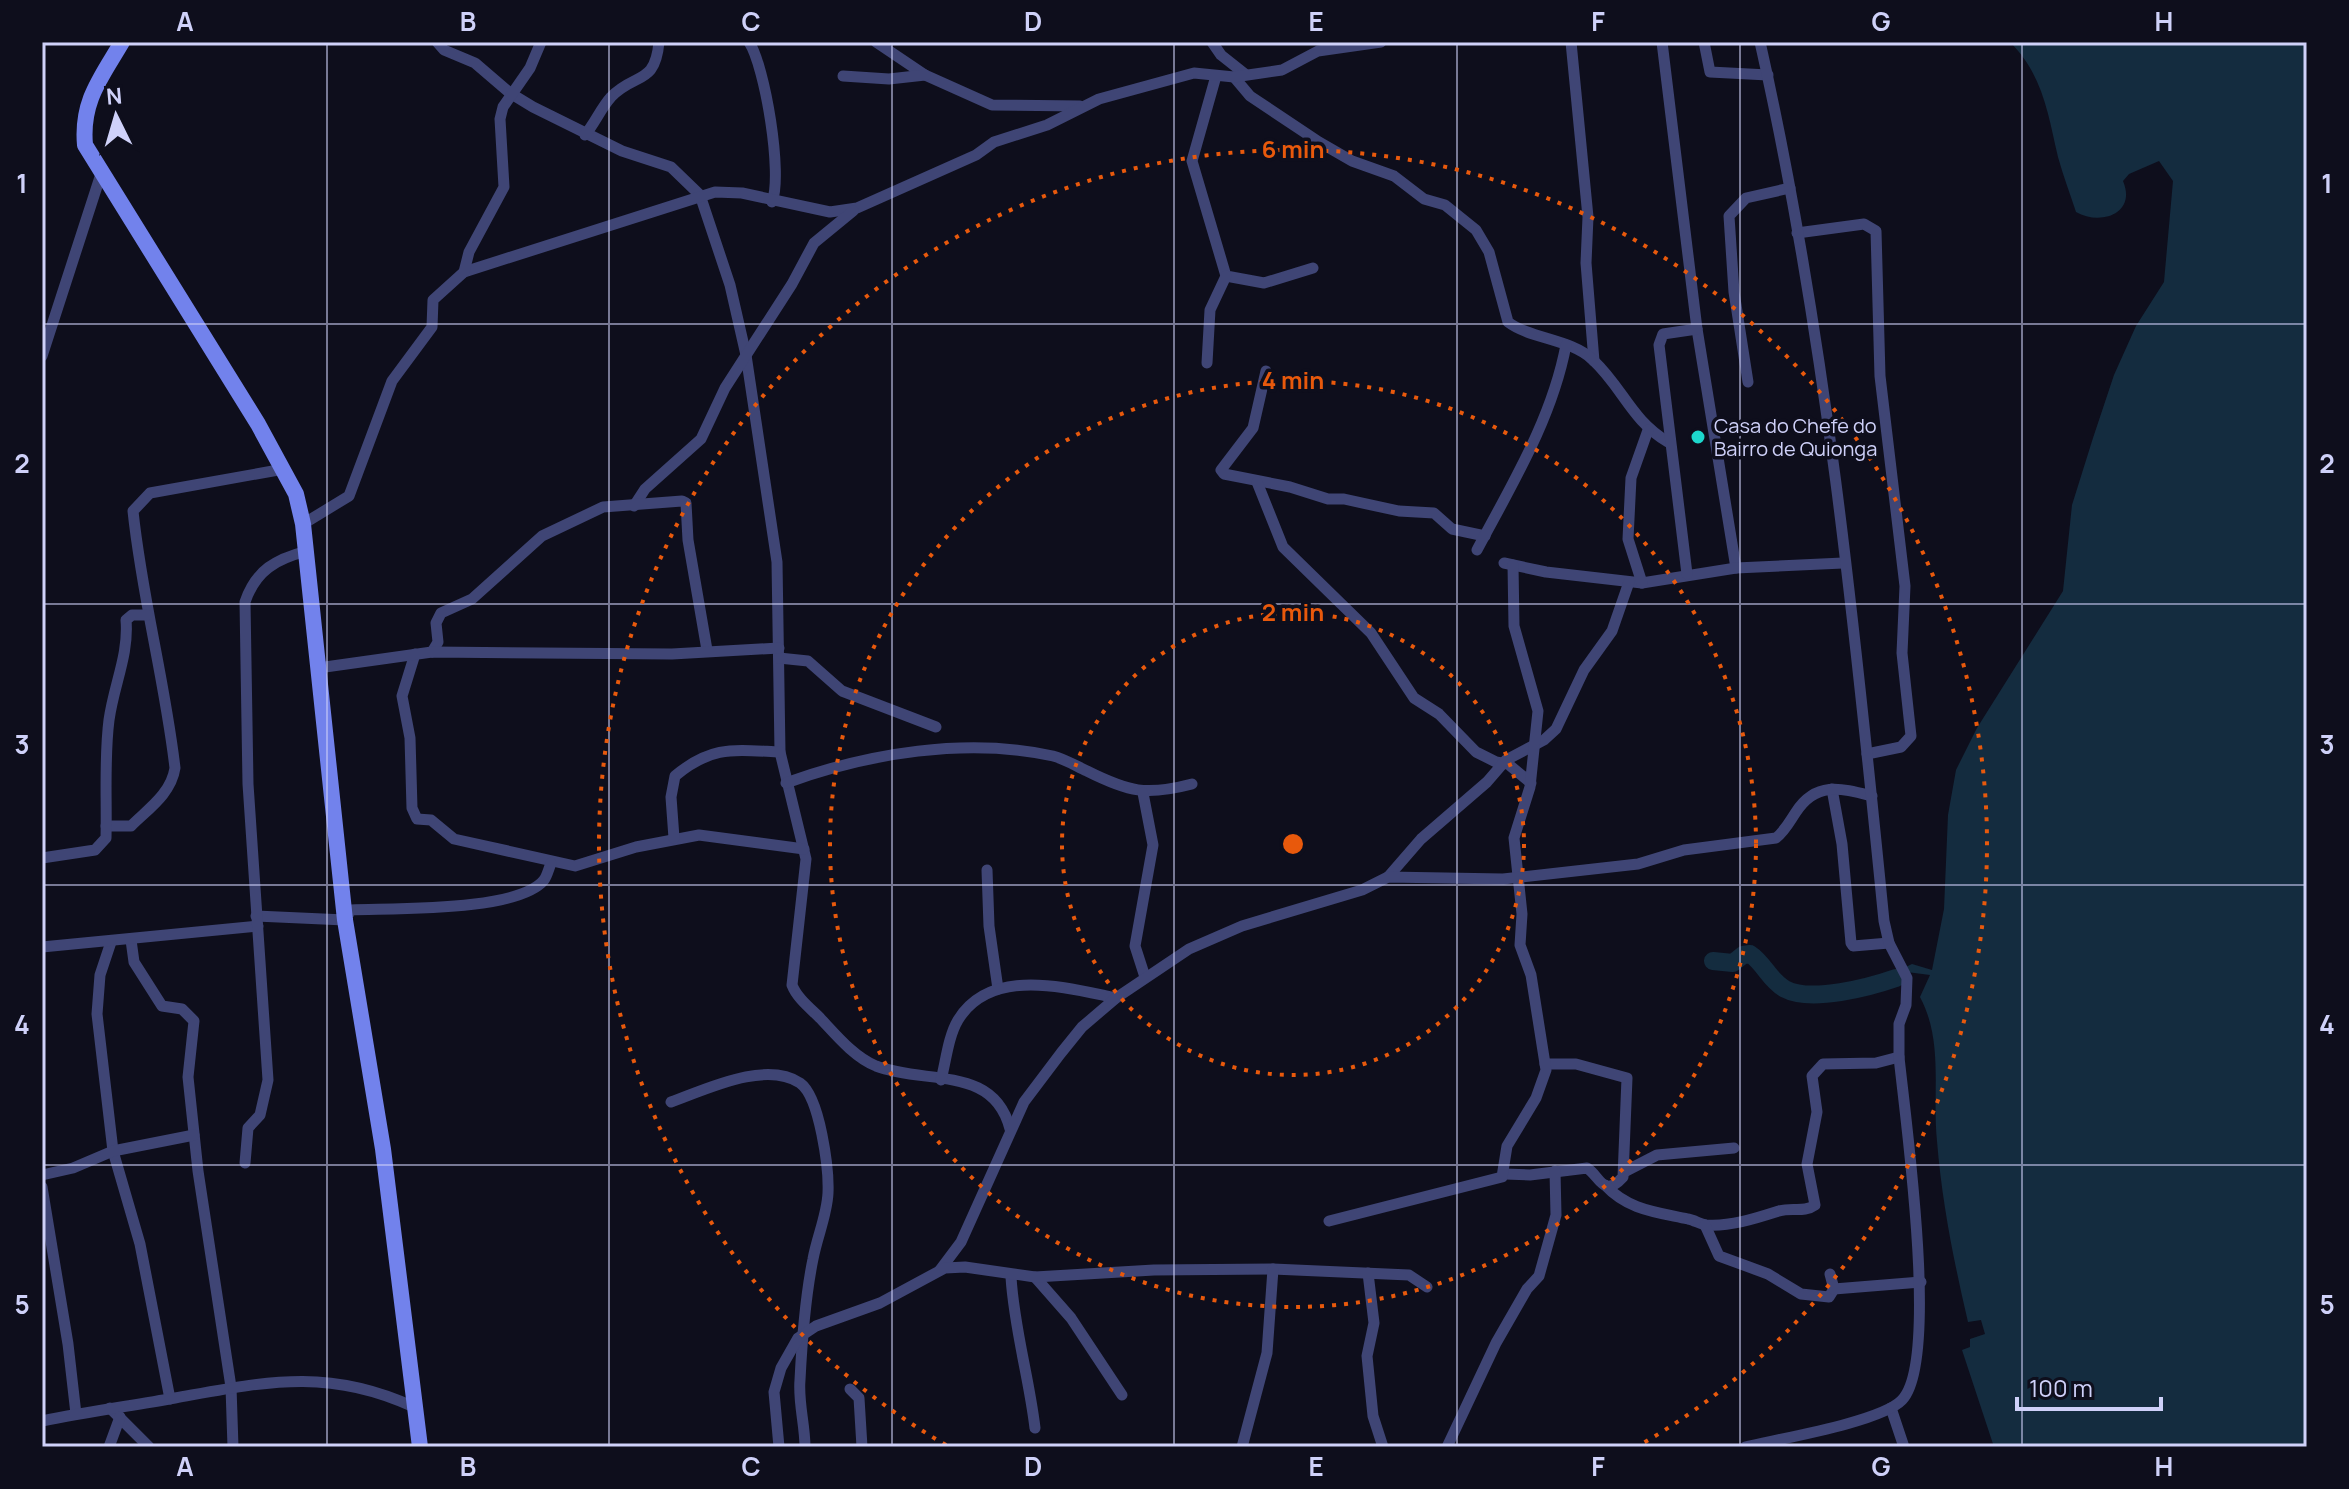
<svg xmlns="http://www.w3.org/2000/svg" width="2349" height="1489" font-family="Manrope,sans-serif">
<rect width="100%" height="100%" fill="#0e0e1c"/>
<!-- water -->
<path fill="#142c3f" d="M 2010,42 L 2307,42 L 2307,1447 L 1994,1447 L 1962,1350 L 1970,1347 L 1970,1339 L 1985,1334 L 1981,1320 L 1968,1322 C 1954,1262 1942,1203 1937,1141 C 1932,1092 1944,1042 1920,997 L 1930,975 L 1907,972 L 1895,983 L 1873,983 L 1912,964 L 1932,970 L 1944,909 L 1948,815 L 1956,770 L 1977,728 L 2063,591 L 2072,505 L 2093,438 L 2114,375 L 2136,326 L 2164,282 L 2173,181 L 2159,161 L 2129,174 L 2123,181 C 2137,214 2100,226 2076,212 C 2070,194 2063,175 2058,157 C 2048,114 2043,75 2010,42 Z"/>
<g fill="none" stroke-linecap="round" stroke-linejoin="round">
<!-- river -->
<path stroke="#142c3f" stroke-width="18" d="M 1713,961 L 1733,963 L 1743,955 L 1750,954 C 1764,963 1769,980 1785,989 C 1811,1003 1870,987 1896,978"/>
<!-- minor -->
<g stroke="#3f4575" stroke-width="11">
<path d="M 437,42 L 444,50 L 475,63 L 510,93 L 533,107 L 622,151 L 671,167 L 700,195 L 730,285 L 746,355 L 777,562 L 780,752 L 806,859 L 792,985 C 797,998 810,1008 820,1018 C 836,1035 854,1057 876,1066 C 926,1085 994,1065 1010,1129"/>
<path d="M 749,42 C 765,66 783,175 772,202"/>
<path d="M 876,42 L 925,75 L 992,105 L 1080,106"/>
<path d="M 1212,42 L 1221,55 L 1245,74"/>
<path d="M 1571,42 L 1588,217 L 1586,263 L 1594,361"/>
<path d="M 1662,42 L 1697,329 L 1736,568"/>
<path d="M 1704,42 L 1710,72 L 1768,75"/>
<path d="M 843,76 L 889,79 L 925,75"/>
<path d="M 1216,76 L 1192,161 L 1226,276 L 1264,283 L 1313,268"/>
<path d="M 1234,77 L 1250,96 L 1319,142 L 1352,161 L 1394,176 L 1424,199 L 1445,205 L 1476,230 L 1489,252 L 1508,322 C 1530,339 1572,339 1593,360 C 1623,388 1631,420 1668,442"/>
<path d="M 585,135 C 595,123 601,108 611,97 C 635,72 655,86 659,42"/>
<path d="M 1797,233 L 1864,224 L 1876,231 L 1880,376 L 1905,586 L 1902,653 L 1911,736 L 1901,747 L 1867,754"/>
<path d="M 464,272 L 715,192 L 742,193 L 830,212 L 857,208 L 976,155 L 994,142 L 1047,125 L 1099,99 L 1194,73 L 1234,77 L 1282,70 L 1318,51 L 1381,42"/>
<path d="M 42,356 L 101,174"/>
<path d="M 1207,363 L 1210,310 L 1226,276"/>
<path d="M 1266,371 L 1253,428 L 1221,470 L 1224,474 L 1290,487 L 1328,499 L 1344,499 L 1399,511 L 1434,513 L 1452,529 L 1485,536"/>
<path d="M 1748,382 L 1734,292 L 1729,216 L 1746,198 L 1790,188"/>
<path d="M 1257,482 L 1283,547 L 1371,633 L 1414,698 L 1439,714 L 1476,752 L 1496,762 L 1508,764 L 1531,783"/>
<path d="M 634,506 L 645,489 L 701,439 L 725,388 L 792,284 L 814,243 L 853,211"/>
<path d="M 303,524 L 349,496 L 392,381 L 432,327 L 433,300 L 464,272 L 469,252 L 504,187 L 500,119 L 503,107 L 530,68 L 541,42"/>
<path d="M 1477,550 C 1512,484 1552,419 1566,345"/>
<path d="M 1504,563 L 1546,572 L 1642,583 L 1736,568 L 1843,563"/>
<path d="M 1687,574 L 1659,345 L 1663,334 L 1697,329"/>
<path d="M 1642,583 L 1628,539 L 1631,478 L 1648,430"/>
<path d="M 432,652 L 438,642 L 436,623 L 441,613 L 472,599 L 542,536 L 603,507 L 682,501 L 686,503 L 688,540 L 707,650"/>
<path d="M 415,654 L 402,696 L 410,738 L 412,808 L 417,819 L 431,820 L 454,839 L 575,866 L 636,847 L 699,835 L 804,849"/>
<path d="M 779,658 L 808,661 L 842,691 L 936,727"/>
<path d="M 318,668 L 432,652 L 672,654 L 779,648"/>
<path d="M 786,783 C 868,753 967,737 1053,756 C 1065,759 1076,766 1087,771 C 1129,792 1146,796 1192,784"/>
<path d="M 1832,789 L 1842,844 L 1851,943 L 1853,946 L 1889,943"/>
<path d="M 1143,793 L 1153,845 L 1135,946 L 1145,977"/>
<path d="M 106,826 L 131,826 C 148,809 171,794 175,768 C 165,681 142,598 133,511 L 150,493 L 284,469"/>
<path d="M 674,838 L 671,797 L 675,776 C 712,745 735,750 780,752"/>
<path d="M 42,858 L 95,850 L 106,838 C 107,799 104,759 109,720 C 114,684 129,655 126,620 L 132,615 L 147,615"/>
<path d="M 987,870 L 989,926 L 998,989"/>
<path d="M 1388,877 L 1421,839 L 1487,782 L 1506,760 L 1544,740 L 1556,729 L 1584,670 L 1612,631 L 1629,582"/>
<path d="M 256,916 L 345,920 L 351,910 C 392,908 518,912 544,880 C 547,876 549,868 551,863"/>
<path d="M 131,940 L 134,962 L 162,1006 L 182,1009 L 194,1021 L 188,1077 L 198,1171 L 231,1387 L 233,1447"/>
<path d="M 111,942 L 100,975 L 97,1014 L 113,1151 L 140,1244 L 170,1399"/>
<path d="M 42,947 L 258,926"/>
<path d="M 941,1080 C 946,1061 948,1037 958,1020 C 991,966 1067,988 1116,998"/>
<path d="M 671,1102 C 705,1090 765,1060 800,1083 C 820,1097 829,1169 828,1193 C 827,1215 817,1237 813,1259 C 805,1298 802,1340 800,1380 C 798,1402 805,1425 805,1447"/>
<path d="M 245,1163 L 248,1128 L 260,1115 L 268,1080 L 248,784 L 245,602 C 256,570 276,559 307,551"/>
<path d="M 1624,1172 L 1657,1155 L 1734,1148"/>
<path d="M 1505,1174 L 1530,1175 L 1587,1168 C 1600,1176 1603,1199 1623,1177 L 1627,1078 L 1576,1064 L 1545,1064"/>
<path d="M 42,1175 L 73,1168 L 113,1151 L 194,1135"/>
<path d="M 1605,1185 C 1628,1210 1656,1212 1688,1219 C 1694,1220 1700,1224 1706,1225 C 1730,1227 1757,1218 1779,1211 C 1792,1207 1804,1213 1815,1205 L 1807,1164 L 1817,1112 L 1812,1076 L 1823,1064 L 1876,1063 L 1899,1057"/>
<path d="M 42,1187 L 68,1344 L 76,1414"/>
<path d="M 1329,1221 L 1502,1177 L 1507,1146 L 1536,1098 L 1546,1070 L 1531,975 L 1520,945 L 1522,914 L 1514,838 L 1530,787 L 1538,711 L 1514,626 L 1513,565"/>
<path d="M 1705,1225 L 1719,1256 L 1768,1274 L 1801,1294 L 1829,1297 L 1834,1289"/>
<path d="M 940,1270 L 961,1242 L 1024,1102 L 1061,1053 L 1082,1027 L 1116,998 L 1189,949 L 1242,926 L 1362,890 L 1388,877 L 1503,879 L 1638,864 L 1684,850 L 1776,838 C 1785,831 1790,821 1796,812 C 1816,781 1841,788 1872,796"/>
<path d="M 1368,1273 L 1374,1323 L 1367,1356 L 1373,1416 L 1383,1447"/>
<path d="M 1830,1274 L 1834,1289 L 1921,1282"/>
<path d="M 1011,1277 C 1014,1328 1029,1377 1035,1428"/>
<path d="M 1035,1277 L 1071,1318 L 1122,1395"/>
<path d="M 850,1389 L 859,1398 L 862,1447"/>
<path d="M 110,1408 L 149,1447"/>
<path d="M 1891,1408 L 1904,1447"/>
<path d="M 42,1421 C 86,1412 130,1406 175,1398 C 265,1382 327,1367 414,1407"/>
<path d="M 109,1447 L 120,1417"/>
<path d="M 779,1447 L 774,1392 L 781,1368 L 798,1338 L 816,1326 L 880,1303 L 945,1268 L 965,1267 L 1035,1277 L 1154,1270 L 1273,1269 L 1409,1275 L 1427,1287"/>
<path d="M 1242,1447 L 1267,1353 L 1273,1269"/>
<path d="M 1447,1447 L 1496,1343 L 1527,1289 L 1539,1276 L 1556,1215 L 1555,1171"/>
<path d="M 1745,1447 C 1778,1439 1881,1422 1902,1400 C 1940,1361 1905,1116 1899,1057 L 1899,1024 L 1906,1005 L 1907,978 L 1889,943 L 1884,921 C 1855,628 1825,330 1760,42"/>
</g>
<!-- secondary -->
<path stroke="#7282ec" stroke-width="16" d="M 122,42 C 101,78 81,101 85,145 L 258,424 L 296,494 L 303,524 L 345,920 L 383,1149 L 420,1447"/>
</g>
<!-- grid -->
<path fill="none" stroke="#cfd1f9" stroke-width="2" stroke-opacity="0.55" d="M 327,42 L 327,1447M 609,42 L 609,1447M 892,42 L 892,1447M 1174,42 L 1174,1447M 1457,42 L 1457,1447M 1740,42 L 1740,1447M 2022,42 L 2022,1447M 42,324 L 2307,324M 42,604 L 2307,604M 42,885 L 2307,885M 42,1165 L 2307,1165"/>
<!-- distance rings -->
<g fill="none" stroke="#e8590c" stroke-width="4" stroke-dasharray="4 8">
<circle cx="1293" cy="844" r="231"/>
<circle cx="1293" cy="844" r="463"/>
<path d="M946 1445A694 694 0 1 1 1640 1445"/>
</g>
<!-- markers -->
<circle fill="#1dd7cd" stroke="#0e0e1c" stroke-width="3" cx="1698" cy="437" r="8"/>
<g text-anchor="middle" stroke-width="7" stroke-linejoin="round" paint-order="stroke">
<!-- poi labels -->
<g font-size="20" fill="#cfd1f9" stroke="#0e0e1c" text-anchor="start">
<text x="1714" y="433">Casa do Chefe do<tspan x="1714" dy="23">Bairro de Quionga</tspan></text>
</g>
</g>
<circle cx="1293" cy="844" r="12" fill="#e8590c" stroke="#0e0e1c" stroke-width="4"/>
<g font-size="24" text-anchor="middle" font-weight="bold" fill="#e8590c" stroke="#0e0e1c" stroke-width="7" stroke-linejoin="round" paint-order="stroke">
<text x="1293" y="158">6 min</text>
<text x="1293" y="389">4 min</text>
<text x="1293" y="621">2 min</text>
</g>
<!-- border -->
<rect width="2349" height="1489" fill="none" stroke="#0e0e1c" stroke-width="88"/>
<!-- north arrow -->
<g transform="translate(116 116) rotate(355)" stroke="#0e0e1c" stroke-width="6" paint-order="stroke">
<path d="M0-6L14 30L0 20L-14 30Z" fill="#cfd1f9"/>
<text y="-12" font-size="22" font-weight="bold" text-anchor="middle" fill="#cfd1f9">N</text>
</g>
<!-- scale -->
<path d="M2017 1397v12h144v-12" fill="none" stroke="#cfd1f9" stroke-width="4"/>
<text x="2029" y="1397" font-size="24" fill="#cfd1f9" stroke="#0e0e1c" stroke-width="6" paint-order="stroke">100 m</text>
<rect x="44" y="44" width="2261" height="1401" fill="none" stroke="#cfd1f9" stroke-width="3"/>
<g font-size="26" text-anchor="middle" font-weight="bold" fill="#cfd1f9">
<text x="185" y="31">A</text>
<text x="468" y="31">B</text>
<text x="751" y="31">C</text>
<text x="1033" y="31">D</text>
<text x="1316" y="31">E</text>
<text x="1598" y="31">F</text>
<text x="1881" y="31">G</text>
<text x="2164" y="31">H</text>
<text x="22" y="193">1</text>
<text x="2327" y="193">1</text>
<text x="22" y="473">2</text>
<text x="2327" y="473">2</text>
<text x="22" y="754">3</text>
<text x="2327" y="754">3</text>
<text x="22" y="1034">4</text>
<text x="2327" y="1034">4</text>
<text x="22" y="1314">5</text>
<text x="2327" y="1314">5</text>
<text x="185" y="1476">A</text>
<text x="468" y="1476">B</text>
<text x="751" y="1476">C</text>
<text x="1033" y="1476">D</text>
<text x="1316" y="1476">E</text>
<text x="1598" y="1476">F</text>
<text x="1881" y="1476">G</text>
<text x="2164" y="1476">H</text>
</g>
</svg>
